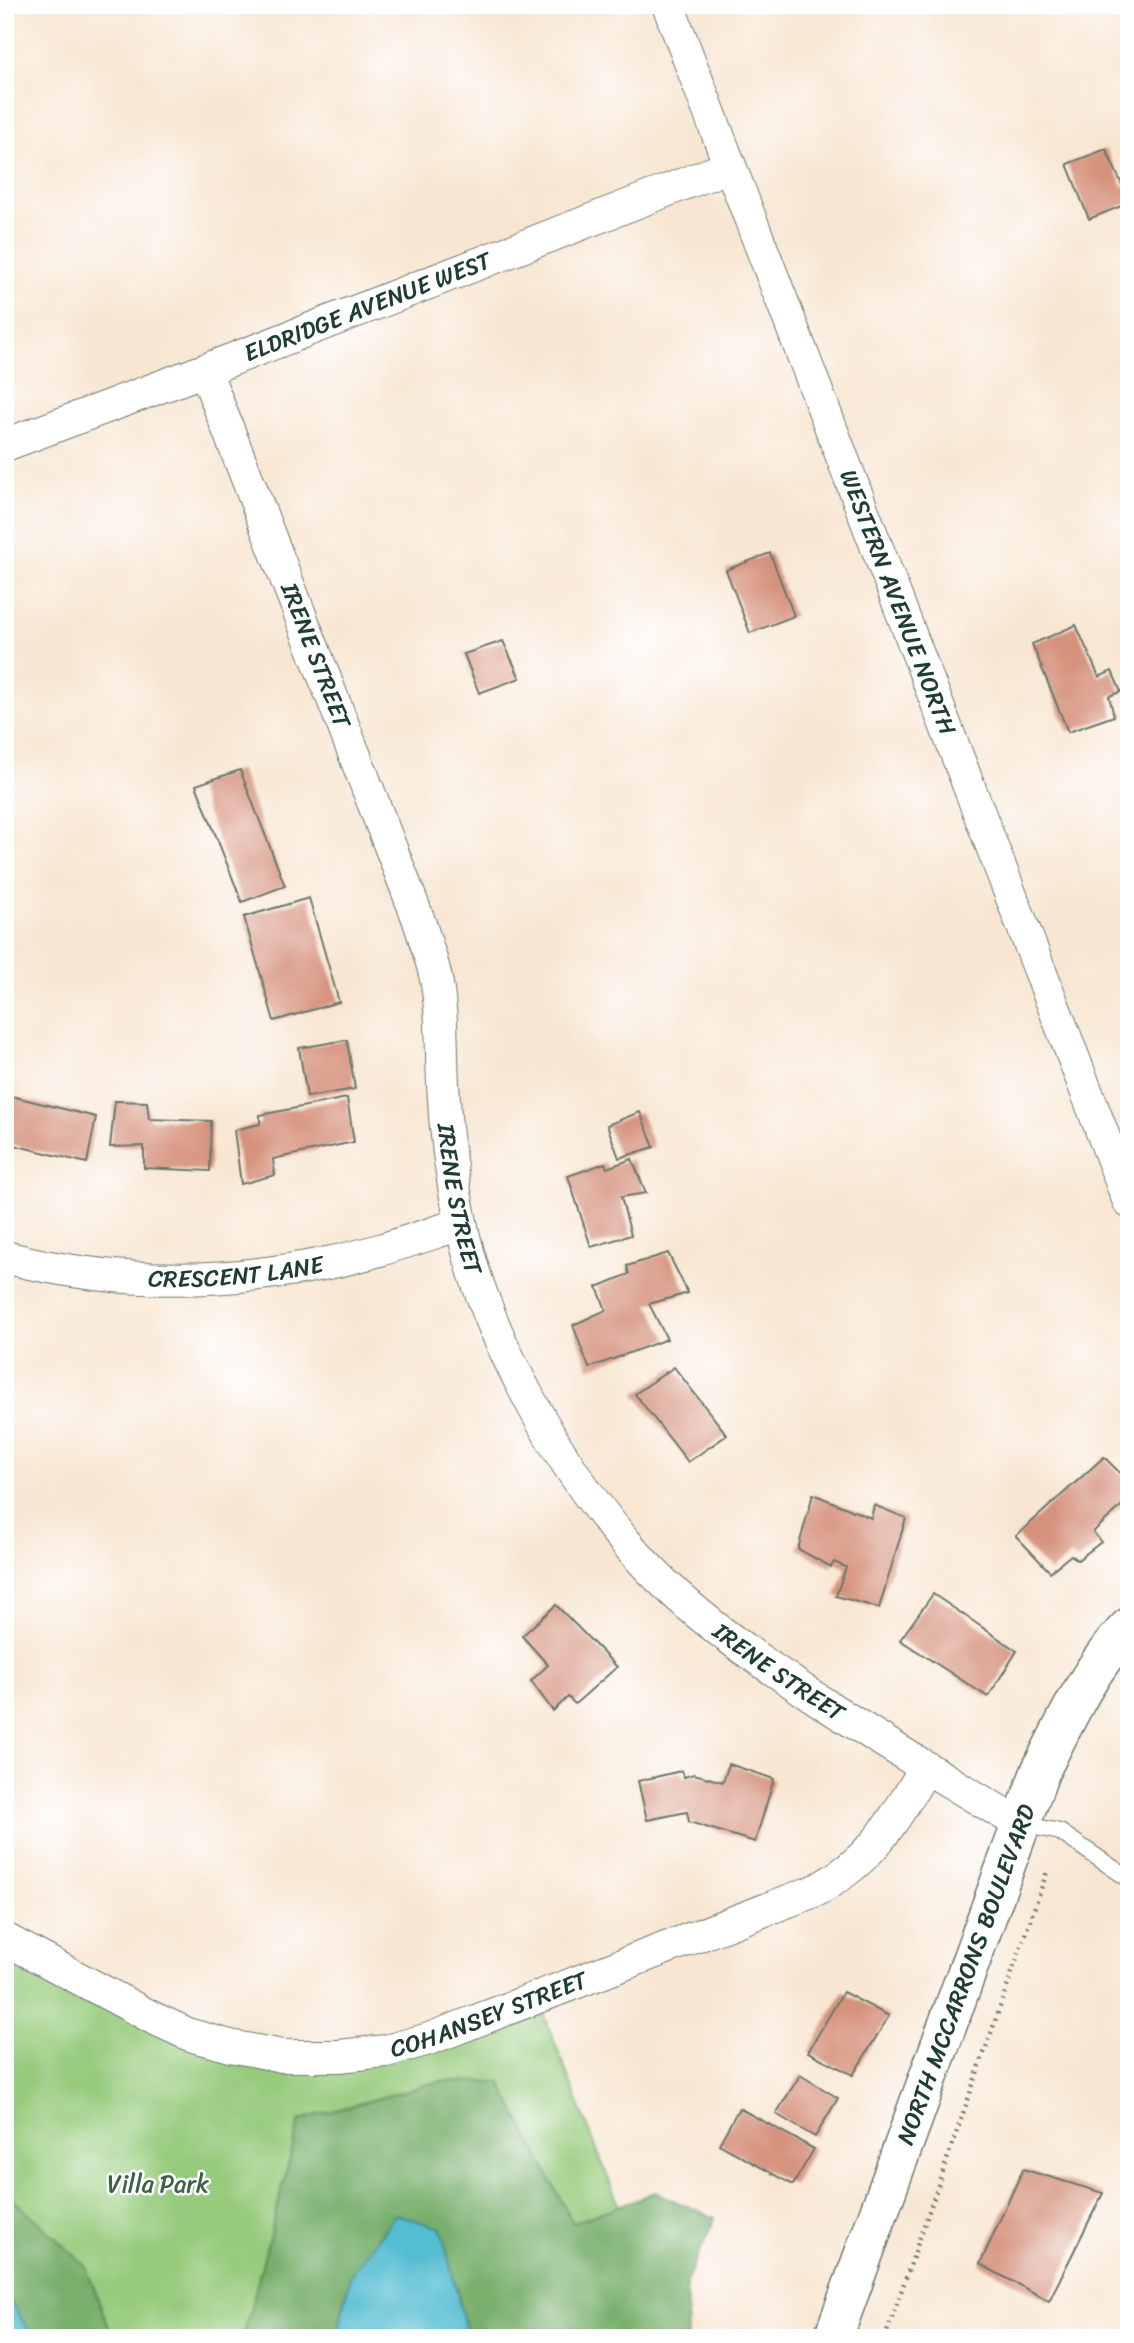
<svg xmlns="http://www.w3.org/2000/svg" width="1134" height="2343" font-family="Sriracha,sans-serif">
<rect width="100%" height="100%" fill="#fff"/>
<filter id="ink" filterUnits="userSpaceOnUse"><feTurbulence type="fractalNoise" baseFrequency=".0143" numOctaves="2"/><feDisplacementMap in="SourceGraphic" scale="14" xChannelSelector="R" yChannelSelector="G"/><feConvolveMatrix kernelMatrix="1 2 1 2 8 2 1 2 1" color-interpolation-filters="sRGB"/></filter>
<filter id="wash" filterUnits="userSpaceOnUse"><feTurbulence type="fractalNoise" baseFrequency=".00686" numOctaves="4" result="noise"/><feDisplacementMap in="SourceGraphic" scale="28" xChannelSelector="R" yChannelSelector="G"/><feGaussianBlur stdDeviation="1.57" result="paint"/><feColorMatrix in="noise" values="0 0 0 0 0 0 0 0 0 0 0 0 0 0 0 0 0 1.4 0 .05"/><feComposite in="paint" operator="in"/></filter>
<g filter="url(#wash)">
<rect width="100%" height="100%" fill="#f8e6d2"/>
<!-- green -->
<path fill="#96cb7c" stroke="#5a8458" stroke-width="2" d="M 5,1939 L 153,2018 L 339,2056 L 537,1998 L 671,2338 L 5,2338 Z"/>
<!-- forest -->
<g fill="#78af6c" stroke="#4c7650" stroke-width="2">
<path d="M 440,2081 L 500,2082 L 573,2223 L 655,2192 L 715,2218 L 686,2282 L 688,2338 L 468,2338 L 455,2283 L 350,2276 L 337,2338 L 243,2338 L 300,2120 Z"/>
<path d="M 5,2192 L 85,2265 L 113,2338 L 34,2338 L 5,2295 Z"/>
</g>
<!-- water -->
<g fill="#55bdd2" stroke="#3a7d83" stroke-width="2">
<path d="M 396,2214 L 441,2228 L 468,2338 L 337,2338 L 350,2276 Z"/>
<path d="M 5,2295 L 34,2338 L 5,2338 Z"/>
</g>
<g id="blocks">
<!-- building -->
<g fill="#d5927c">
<path d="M 1106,149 L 1123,187 L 1129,185 L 1129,203 L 1089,219 L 1067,164 Z"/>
<path d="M 770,553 L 794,616 L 750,633 L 726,570 Z"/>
<path d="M 1076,625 L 1099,677 L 1112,671 L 1121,692 L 1109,696 L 1114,716 L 1068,732 L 1032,644 Z"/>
<path d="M 503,641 L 520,678 L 479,693 L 464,654 Z"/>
<path d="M 240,770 L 285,886 L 242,902 L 196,785 Z"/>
<path d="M 309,898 L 339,1002 L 274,1021 L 244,917 Z"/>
<path d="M 347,1040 L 355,1089 L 307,1097 L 299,1048 Z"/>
<path d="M 11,1096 L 96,1117 L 87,1163 L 5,1143 L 5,1120 Z"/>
<path d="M 347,1098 L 354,1142 L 273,1159 L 275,1175 L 241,1184 L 234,1130 L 260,1124 L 260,1115 Z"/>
<path d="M 115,1101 L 147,1102 L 149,1119 L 211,1121 L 210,1171 L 144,1168 L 144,1146 L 110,1147 Z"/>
<path d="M 640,1112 L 654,1147 L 619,1158 L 607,1125 Z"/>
<path d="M 632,1159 L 646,1193 L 621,1197 L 631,1235 L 591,1247 L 568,1176 L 605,1163 L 607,1168 Z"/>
<path d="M 668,1253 L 688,1293 L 649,1304 L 667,1339 L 589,1368 L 573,1325 L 606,1310 L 597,1287 L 629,1274 L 627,1266 Z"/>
<path d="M 674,1367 L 727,1435 L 688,1462 L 635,1394 Z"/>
<path d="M 1104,1457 L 1129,1482 L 1129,1499 L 1093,1532 L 1101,1542 L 1078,1560 L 1071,1555 L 1050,1572 L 1016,1536 Z"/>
<path d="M 813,1494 L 871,1518 L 874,1505 L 906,1518 L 879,1608 L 836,1596 L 846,1567 L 834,1562 L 831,1567 L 798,1549 Z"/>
<path d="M 933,1594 L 1017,1651 L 988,1697 L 900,1640 Z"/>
<path d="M 556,1605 L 617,1667 L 575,1704 L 568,1697 L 553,1711 L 531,1681 L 548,1665 L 522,1636 Z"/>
<path d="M 729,1764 L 774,1779 L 755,1842 L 689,1822 L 687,1812 L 647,1820 L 638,1781 L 681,1771 L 684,1777 L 694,1774 L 723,1782 Z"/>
<path d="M 843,1992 L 889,2016 L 853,2075 L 808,2052 Z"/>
<path d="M 800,2075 L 838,2098 L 815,2137 L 776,2114 Z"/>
<path d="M 739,2108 L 814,2149 L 793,2185 L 719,2144 Z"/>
<path d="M 1023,2169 L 1103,2193 L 1049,2301 L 980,2264 Z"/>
</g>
</g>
</g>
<g filter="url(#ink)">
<use href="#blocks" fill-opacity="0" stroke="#6b786b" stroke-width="2"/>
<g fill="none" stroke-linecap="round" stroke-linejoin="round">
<!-- service casing -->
<g stroke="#6b786b" stroke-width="18">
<path id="service" d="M 1022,1824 L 1060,1832 L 1129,1879"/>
</g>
<!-- minor casing -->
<g stroke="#6b786b" stroke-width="34">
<g id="minor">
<path id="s1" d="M 668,5 L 1129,1202"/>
<path id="s2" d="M 205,370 L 418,918 C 424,936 430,955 435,974 C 443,1010 441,1047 443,1084 C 445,1130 451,1177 461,1222 C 472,1278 496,1335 522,1385 C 553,1446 590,1502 635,1553 C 690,1615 758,1660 826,1705 C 890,1746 954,1785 1019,1823"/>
<path id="s3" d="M 5,445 L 205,370 L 730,166"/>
<path id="s4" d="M 5,1257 C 112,1285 220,1285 328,1263 C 373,1254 417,1238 461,1224"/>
<path id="s5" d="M 5,1939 L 153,2018 L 190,2035 L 230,2046 L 282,2056 L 339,2056 L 386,2051 L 429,2039 L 817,1890 C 874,1858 892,1823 925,1769"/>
</g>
</g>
<!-- tertiary casing -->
<g stroke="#6b786b" stroke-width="41">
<g id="tertiary">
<path id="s6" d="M 833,2338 L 1040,1772 C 1064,1724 1091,1665 1129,1627"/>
</g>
</g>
<!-- path -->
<path stroke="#6b786b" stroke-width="4.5" stroke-dasharray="2 5" stroke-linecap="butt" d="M 885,2338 L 1048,1869"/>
<!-- service -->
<use href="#service" stroke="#fff" stroke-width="16"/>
<!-- minor -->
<use href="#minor" stroke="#fff" stroke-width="32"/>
<!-- tertiary -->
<use href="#tertiary" stroke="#fff" stroke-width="38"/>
</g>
</g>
<g text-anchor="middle" stroke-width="5" stroke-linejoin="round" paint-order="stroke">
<!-- street labels -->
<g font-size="24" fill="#1f3d34" stroke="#fff">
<text dy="8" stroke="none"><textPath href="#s3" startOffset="388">ELDRIDGE AVENUE WEST</textPath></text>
<text dy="8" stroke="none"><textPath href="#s1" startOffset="640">WESTERN AVENUE NORTH</textPath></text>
<text dy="8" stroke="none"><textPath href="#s2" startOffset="306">IRENE STREET</textPath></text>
<text dy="8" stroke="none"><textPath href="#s2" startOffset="873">IRENE STREET</textPath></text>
<text dy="8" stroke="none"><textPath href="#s4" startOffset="233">CRESCENT LANE</textPath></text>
<text dy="8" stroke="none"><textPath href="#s2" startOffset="1461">IRENE STREET</textPath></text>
<text dy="8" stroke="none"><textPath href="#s6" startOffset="387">NORTH MCCARRONS BOULEVARD</textPath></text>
<text dy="8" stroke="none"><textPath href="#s5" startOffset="516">COHANSEY STREET</textPath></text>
</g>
<!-- park labels -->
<g font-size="24" fill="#3d6046" stroke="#fff">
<text x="158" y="2192">Villa Park</text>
</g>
</g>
<!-- margin -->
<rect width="1134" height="2343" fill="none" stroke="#fff" stroke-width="28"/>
</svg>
